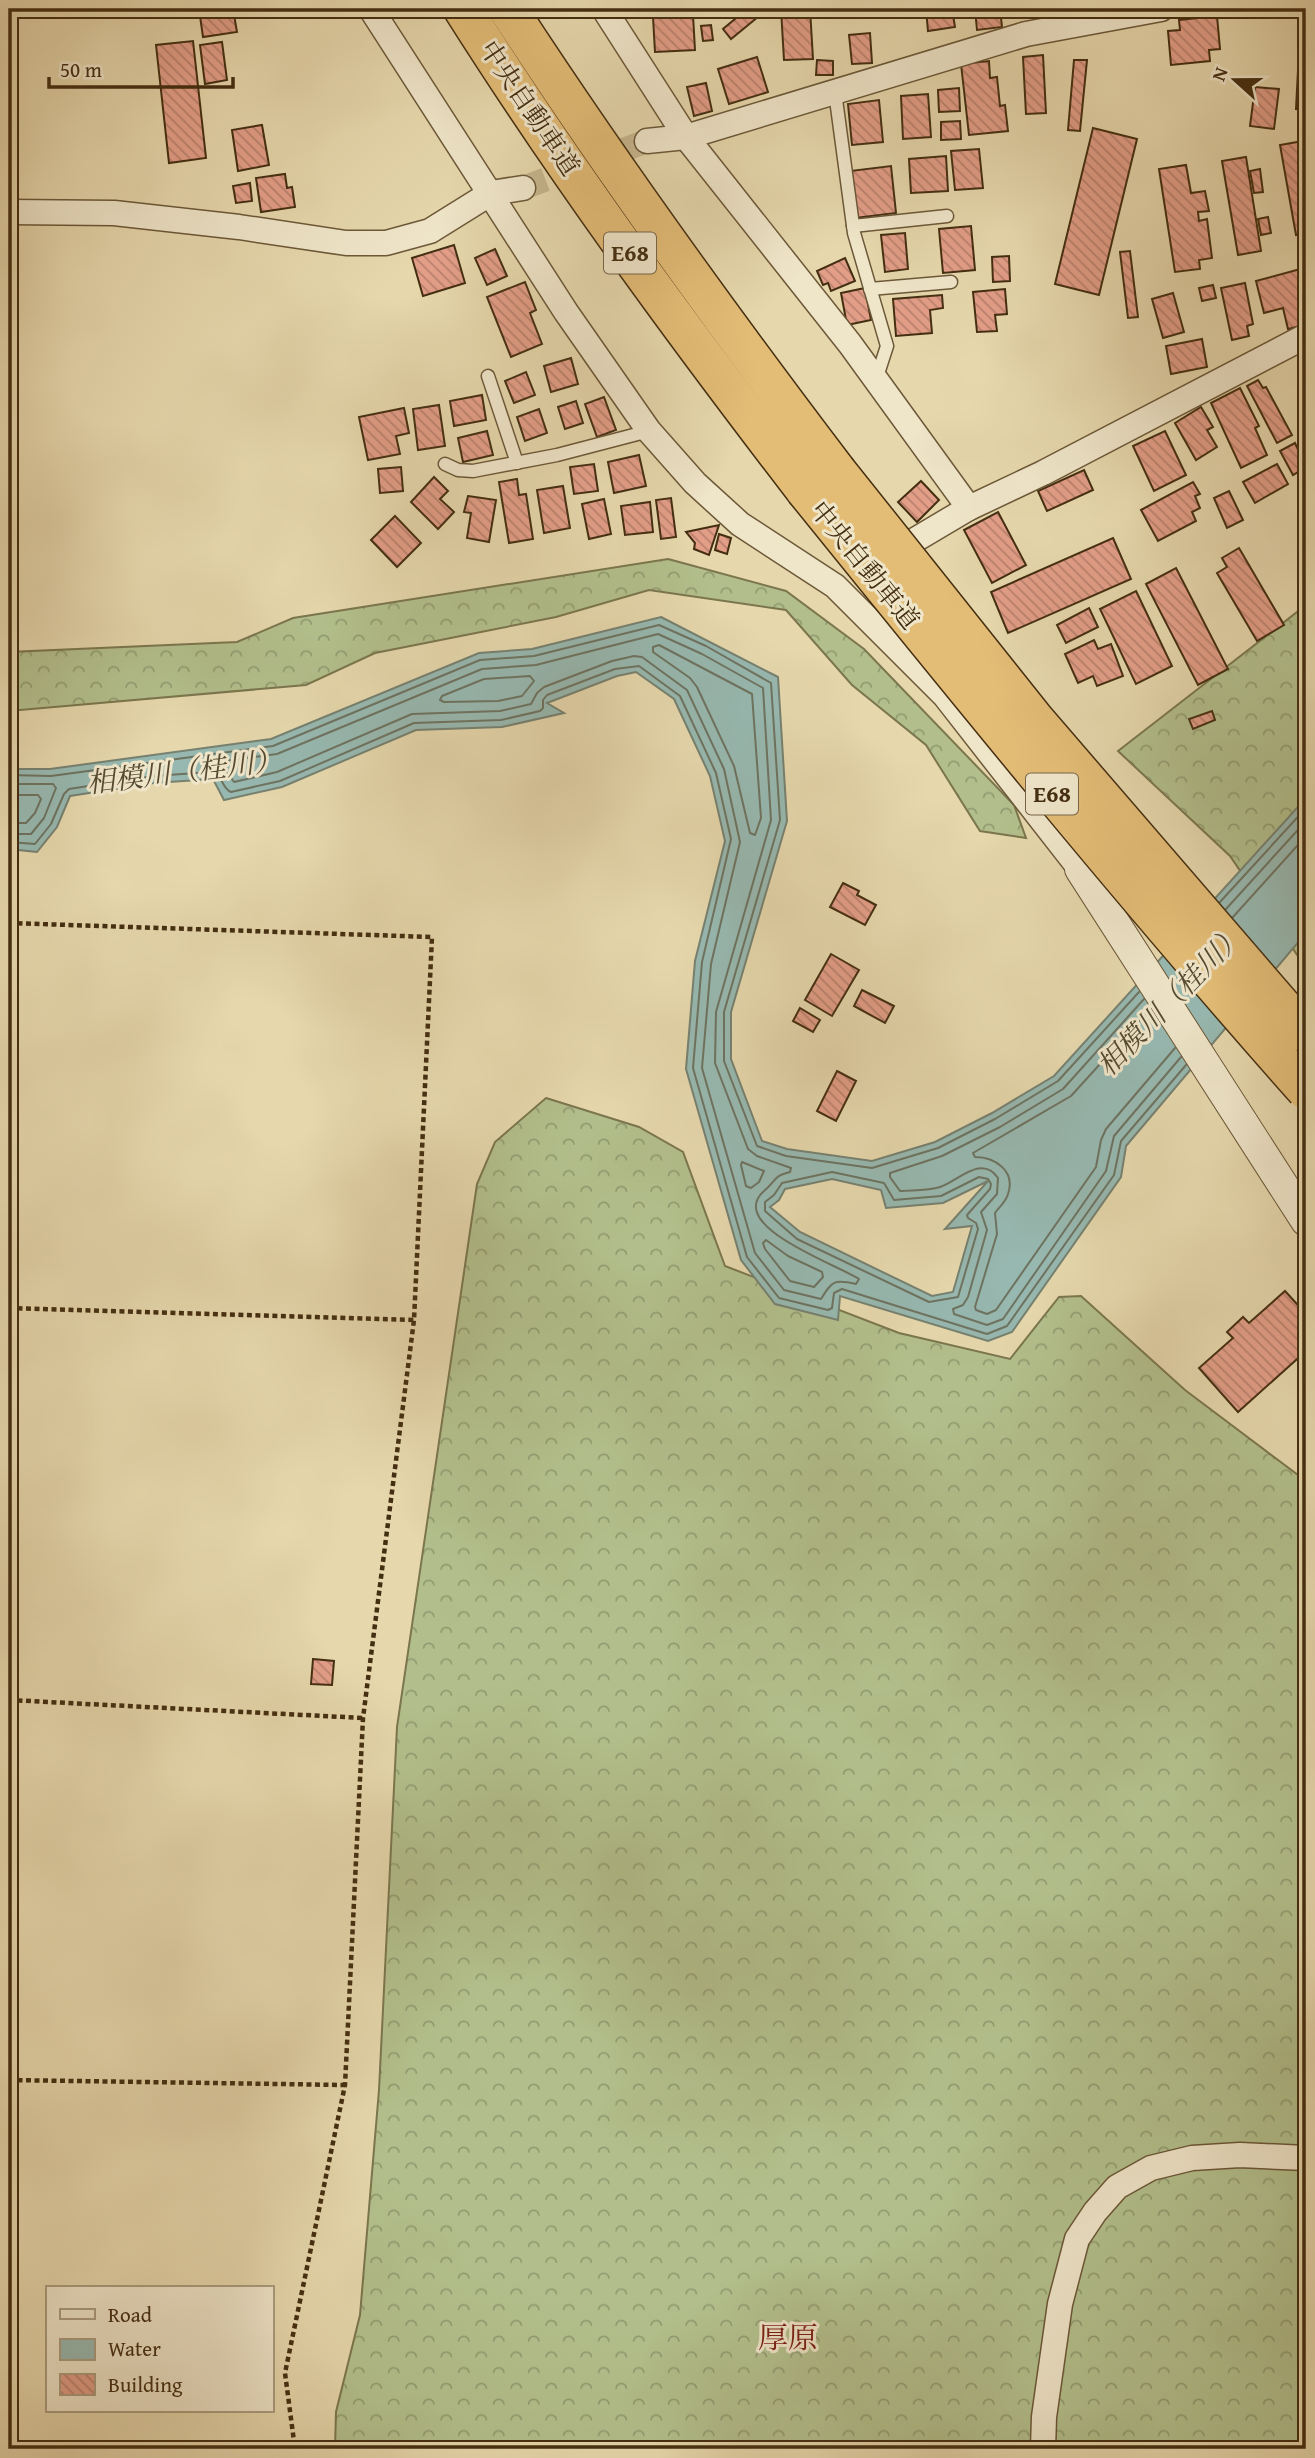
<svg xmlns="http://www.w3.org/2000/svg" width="1315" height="2458" font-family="'Gentium Book Plus','Noto Serif JP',serif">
<defs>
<pattern id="forest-crowns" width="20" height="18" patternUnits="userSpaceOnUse" patternTransform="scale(1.75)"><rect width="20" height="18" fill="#b2bf8c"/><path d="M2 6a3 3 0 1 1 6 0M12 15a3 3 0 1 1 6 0" fill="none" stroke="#929c71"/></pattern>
<pattern id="building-back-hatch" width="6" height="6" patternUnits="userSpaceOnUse" patternTransform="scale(1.75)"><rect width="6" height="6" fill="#e39e88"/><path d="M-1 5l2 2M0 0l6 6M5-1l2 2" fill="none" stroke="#ba816e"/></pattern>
</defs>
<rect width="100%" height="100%" fill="#e6d7ac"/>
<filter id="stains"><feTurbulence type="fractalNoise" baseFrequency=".00286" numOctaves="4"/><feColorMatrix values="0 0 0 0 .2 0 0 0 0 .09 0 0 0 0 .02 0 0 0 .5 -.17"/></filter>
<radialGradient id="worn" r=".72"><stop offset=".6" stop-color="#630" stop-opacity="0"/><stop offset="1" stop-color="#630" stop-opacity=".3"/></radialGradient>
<!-- forest -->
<g fill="url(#forest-crowns)" stroke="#7b764e" stroke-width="2">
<path d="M 668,559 L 786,591 L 864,649 L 1014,805 L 1026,838 L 980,831 L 926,745 L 852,685 L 786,610 L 649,590 L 556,617 L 375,653 L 306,685 L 9,711 L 9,652 L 237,642 L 293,618 Z"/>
<path d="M 1306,605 L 1306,968 L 1230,856 L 1118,751 Z"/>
<path d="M 546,1098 L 639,1127 L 683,1152 L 725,1266 L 899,1333 L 1010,1359 L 1059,1297 L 1081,1296 L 1185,1390 L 1306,1481 L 1306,2449 L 335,2449 L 336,2412 L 360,2315 L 379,2090 L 397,1727 L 477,1184 L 495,1142 Z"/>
</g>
<!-- water -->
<path fill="#97b8b0" stroke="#768170" stroke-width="2" fill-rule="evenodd" d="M 661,617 L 778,677 L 787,821 L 731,1012 L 731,1059 L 762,1141 L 787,1149 L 872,1161 L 935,1142 L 992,1113 L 1054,1076 L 1306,798 L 1306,933 L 1126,1146 L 1121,1177 L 1012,1332 L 988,1341 L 840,1296 L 838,1320 L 775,1304 L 741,1260 L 686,1069 L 695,961 L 725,841 L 710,776 L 674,699 L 636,672 L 617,676 L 547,703 L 564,713 L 502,727 L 416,730 L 282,787 L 224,800 L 213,779 L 154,783 L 70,796 L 57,827 L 37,852 L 9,849 L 9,769 L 50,769 L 271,739 L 479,653 L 532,649 ZM 832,1179 L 881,1190 L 886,1208 L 943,1203 L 988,1181 L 945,1229 L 972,1226 L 953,1292 L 932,1296 L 800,1232 L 770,1207 L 779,1200 L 785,1189 Z"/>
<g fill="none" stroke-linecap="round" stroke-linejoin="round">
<!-- shore -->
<g stroke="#6e7360" stroke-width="2">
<path d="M 658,634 L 702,654 L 763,688 L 771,820 L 716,1012 L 715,1063 L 748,1149 L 757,1156 L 791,1168 L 790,1172 C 773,1176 776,1181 764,1191 C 725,1226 838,1265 859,1279 L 856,1284 C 834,1279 832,1281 821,1299 L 784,1290 L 755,1253 L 702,1068 L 711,964 L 740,842 L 724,769 L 687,690 L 642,657 L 634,656 L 612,661 L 544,687 L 537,693 L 531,704 L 500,711 L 412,714 L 277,772 L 234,782 L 222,765 L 225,761 L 277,754 L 482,669 L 536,665 Z"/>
<path d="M 659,645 L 752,694 L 761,818 L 755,835 L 750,833 L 734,766 L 697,687 L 690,678 L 653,652 L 653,647 Z"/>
<path d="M 530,676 L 534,681 L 522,696 L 498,701 L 444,702 L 440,700 L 442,696 L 484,679 Z"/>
<path d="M 9,775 L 51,776 L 273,746 L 480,660 L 534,656 L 659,625 L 706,646 L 771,683 L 780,820 L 724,1012 L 724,1061 L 757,1146 L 786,1156 L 872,1168 L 938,1148 L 995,1119 L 1058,1081 L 1139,992"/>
<path d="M 9,784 L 53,784 L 56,788 L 44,818 L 31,834 L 9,834"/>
<path d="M 9,795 L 38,795 L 41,799 L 35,813 L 26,823 L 9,823"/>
<path d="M 9,842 L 35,844 L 51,824 L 64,794 L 69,789 L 153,776 L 212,772 C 223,774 221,788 231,792 L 280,781 L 414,723 L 501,720 L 540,711 L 543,708 L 543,700 L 547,695 L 615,669 L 639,666 L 680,696 L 716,773 L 731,839 L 702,962 L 693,1068 L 747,1257 L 779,1298 L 828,1310 L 832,1308 L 834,1293 L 842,1289 L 987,1334 L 1007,1326 L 1114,1175 L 1121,1141 L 1186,1065"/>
<path d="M 1220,902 L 1306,808"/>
<path d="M 1226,909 L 1306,821"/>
<path d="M 1233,917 L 1306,836"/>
<path d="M 1144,999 L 1063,1089 L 1000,1127 L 942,1156 L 890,1173 L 890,1177 L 900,1191 C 913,1190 928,1191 940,1187 C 958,1181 982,1154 998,1178 L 997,1194 L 981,1212 L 987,1230 L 968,1297 L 963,1305 L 953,1309 L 954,1314 L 987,1325 L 1003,1319 L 1106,1171 L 1114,1136 L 1181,1057"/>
<path d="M 1150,1009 L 1071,1096 L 973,1153 L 975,1157 C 995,1157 1016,1171 1008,1194 C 1006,1202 999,1207 995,1213 L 997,1234 L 975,1307 L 976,1310 L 987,1314 L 996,1310 L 1096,1167 L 1101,1140 L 1106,1129 L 1175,1048"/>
<path d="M 742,1162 L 764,1171 L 759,1182 L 751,1188 L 746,1186 L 741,1165 Z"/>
<path d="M 832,1172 L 884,1183 L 894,1200 L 941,1196 L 979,1177 L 988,1179 L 991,1184 L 990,1189 L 967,1215 L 968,1218 L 976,1223 L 978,1229 L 958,1297 L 929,1302 L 797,1239 L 765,1211 L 765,1202 L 774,1195 L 782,1183 Z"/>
<path d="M 766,1240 L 788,1256 L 822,1272 L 823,1277 L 814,1287 L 790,1281 L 765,1249 L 763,1243 Z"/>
</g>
</g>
<!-- building -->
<g fill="url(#building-back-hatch)" stroke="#442e11" stroke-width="2">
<path d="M 199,9 L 233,9 L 237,32 L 203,37 Z"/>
<path d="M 747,9 L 761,9 L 764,12 L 731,39 L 723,29 Z"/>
<path d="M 781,9 L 810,9 L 813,59 L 784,60 Z"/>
<path d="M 833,9 L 861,9 L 861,14 L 834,15 Z"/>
<path d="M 926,9 L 952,9 L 955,27 L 928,31 Z"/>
<path d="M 975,9 L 1000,9 L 1002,27 L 977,30 Z"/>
<path d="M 1043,9 L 1070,9 L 1070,13 L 1044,16 Z"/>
<path d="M 1301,12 L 1306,12 L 1306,110 L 1296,109 Z"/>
<path d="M 693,15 L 695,50 L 655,52 L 653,17 Z"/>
<path d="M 1217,16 L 1220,49 L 1209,50 L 1210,61 L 1171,65 L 1168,31 L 1180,30 L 1179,20 Z"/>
<path d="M 711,25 L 713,40 L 703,41 L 701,26 Z"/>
<path d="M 870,33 L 872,63 L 852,64 L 849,35 Z"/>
<path d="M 193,41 L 206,158 L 169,163 L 156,45 Z"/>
<path d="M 222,42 L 227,80 L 205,84 L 200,45 Z"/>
<path d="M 1043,55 L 1046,113 L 1026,114 L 1023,57 Z"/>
<path d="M 757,57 L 768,92 L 729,104 L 718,69 Z"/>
<path d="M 817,60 L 833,61 L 833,75 L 816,75 Z"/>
<path d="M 1074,60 L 1087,60 L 1080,131 L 1068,130 Z"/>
<path d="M 989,61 L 990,78 L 997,77 L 1000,106 L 1005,105 L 1008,131 L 969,135 L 961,64 Z"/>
<path d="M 706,83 L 712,111 L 694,116 L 687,87 Z"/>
<path d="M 1255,87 L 1279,89 L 1274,129 L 1250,126 Z"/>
<path d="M 959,88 L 960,111 L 939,112 L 938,90 Z"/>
<path d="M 928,94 L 931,137 L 903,139 L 901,96 Z"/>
<path d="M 879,100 L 883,142 L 852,145 L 848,104 Z"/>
<path d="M 960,121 L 961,139 L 941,140 L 941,122 Z"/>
<path d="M 262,125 L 269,165 L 238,171 L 232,130 Z"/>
<path d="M 1093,128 L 1137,139 L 1099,295 L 1055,284 Z"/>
<path d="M 1303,141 L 1306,160 L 1306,233 L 1296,235 L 1280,145 Z"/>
<path d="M 979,149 L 983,188 L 955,190 L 951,151 Z"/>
<path d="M 946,156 L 948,191 L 911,193 L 909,159 Z"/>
<path d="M 1246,157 L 1261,251 L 1238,255 L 1222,161 Z"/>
<path d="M 1186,165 L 1191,193 L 1205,191 L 1209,211 L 1198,212 L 1199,221 L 1207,219 L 1212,258 L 1199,260 L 1200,269 L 1175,272 L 1159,169 Z"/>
<path d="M 891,166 L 896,213 L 855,218 L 850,171 Z"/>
<path d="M 1260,169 L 1263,192 L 1254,193 L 1250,171 Z"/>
<path d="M 285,174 L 287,188 L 292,187 L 295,207 L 261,212 L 256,178 Z"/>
<path d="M 250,183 L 252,201 L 236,203 L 233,186 Z"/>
<path d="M 1268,217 L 1271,233 L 1261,235 L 1258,219 Z"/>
<path d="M 971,226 L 975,270 L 943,273 L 939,229 Z"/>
<path d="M 905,233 L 908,269 L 885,272 L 881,235 Z"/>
<rect x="9" y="236" width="9" height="14"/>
<path d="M 454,245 L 465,283 L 423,296 L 412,258 Z"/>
<path d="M 495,249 L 507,276 L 487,285 L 475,258 Z"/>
<path d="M 1130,251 L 1138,317 L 1128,318 L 1120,252 Z"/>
<path d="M 1009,256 L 1010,281 L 993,282 L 992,257 Z"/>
<path d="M 845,258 L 855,281 L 831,291 L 828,283 L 823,285 L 817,271 Z"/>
<path d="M 1304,268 L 1306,278 L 1306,325 L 1288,329 L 1283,308 L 1264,313 L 1256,281 Z"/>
<path d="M 525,282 L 536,310 L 530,313 L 542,344 L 511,357 L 487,297 Z"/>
<path d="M 1245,283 L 1253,324 L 1247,326 L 1249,336 L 1232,340 L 1221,288 Z"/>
<path d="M 1213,285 L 1216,298 L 1202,301 L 1199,288 Z"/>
<path d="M 865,288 L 871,320 L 847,325 L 841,293 Z"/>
<path d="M 1005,289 L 1007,314 L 995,315 L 997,331 L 977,332 L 973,292 Z"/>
<path d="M 1173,293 L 1184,332 L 1163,338 L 1152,299 Z"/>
<path d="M 942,295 L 943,308 L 930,310 L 932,333 L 896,336 L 893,299 Z"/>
<path d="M 1202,339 L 1207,367 L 1171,374 L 1166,346 Z"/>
<path d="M 571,358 L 578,384 L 551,392 L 544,366 Z"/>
<path d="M 526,372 L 535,395 L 514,403 L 505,381 Z"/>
<path d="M 1258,380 L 1263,388 L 1266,387 L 1292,435 L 1277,443 L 1247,386 Z"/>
<path d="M 1240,388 L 1259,426 L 1255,428 L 1267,455 L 1241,468 L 1211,403 Z"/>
<path d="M 482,395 L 486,420 L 454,426 L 450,401 Z"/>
<path d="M 604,397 L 616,430 L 597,437 L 585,404 Z"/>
<path d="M 576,401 L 583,423 L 565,429 L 558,407 Z"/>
<path d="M 439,405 L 445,446 L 418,450 L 413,409 Z"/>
<path d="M 1201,407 L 1213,427 L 1207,430 L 1217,447 L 1196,460 L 1175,423 Z"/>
<path d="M 404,408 L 409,433 L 396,436 L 400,454 L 368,460 L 359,417 Z"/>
<path d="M 539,409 L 547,433 L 525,441 L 517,417 Z"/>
<path d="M 487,431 L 493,455 L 463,462 L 458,438 Z"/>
<path d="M 1165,431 L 1186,475 L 1154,491 L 1133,446 Z"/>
<path d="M 1295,443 L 1306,467 L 1293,475 L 1280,451 Z"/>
<path d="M 639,455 L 646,486 L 614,493 L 608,462 Z"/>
<path d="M 594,464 L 598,491 L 574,494 L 570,467 Z"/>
<path d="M 1277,464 L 1288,484 L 1255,503 L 1243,482 Z"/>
<path d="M 401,467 L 403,491 L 380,493 L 378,469 Z"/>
<path d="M 1084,470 L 1093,490 L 1047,511 L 1038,491 Z"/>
<path d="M 434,477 L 448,491 L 440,499 L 454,512 L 438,529 L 411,502 Z"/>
<path d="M 517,479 L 519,495 L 526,494 L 533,539 L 509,543 L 499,482 Z"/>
<path d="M 921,481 L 939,500 L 917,522 L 898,502 Z"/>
<path d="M 1193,482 L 1200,494 L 1195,496 L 1200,508 L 1192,512 L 1196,521 L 1158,541 L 1141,510 Z"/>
<path d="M 563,486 L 570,528 L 544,533 L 537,490 Z"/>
<path d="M 1229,491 L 1243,520 L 1227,528 L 1214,498 Z"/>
<path d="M 468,496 L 496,500 L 489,542 L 467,538 L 471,513 L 464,512 Z"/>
<path d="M 671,498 L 676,537 L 661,539 L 656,500 Z"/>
<path d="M 604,499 L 611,534 L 589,539 L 582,504 Z"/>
<path d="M 650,502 L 653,532 L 625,535 L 621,506 Z"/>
<path d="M 998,512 L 1026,565 L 992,583 L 964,530 Z"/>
<path d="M 395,516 L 421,543 L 397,567 L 371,540 Z"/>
<path d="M 719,525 L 709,555 L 694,549 L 695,543 L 686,532 Z"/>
<path d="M 719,534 L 731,538 L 727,554 L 715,550 Z"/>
<path d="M 1113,538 L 1131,579 L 1008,633 L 991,592 Z"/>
<path d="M 1239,548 L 1284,625 L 1257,641 L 1217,573 L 1227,567 L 1222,558 Z"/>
<path d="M 1176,568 L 1228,669 L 1198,685 L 1146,584 Z"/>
<path d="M 1136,591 L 1172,666 L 1136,684 L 1100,609 Z"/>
<path d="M 1089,608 L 1098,627 L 1066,643 L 1057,625 Z"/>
<path d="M 1094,640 L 1098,649 L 1111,644 L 1123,676 L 1097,686 L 1093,676 L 1078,683 L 1065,654 Z"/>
<path d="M 1212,711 L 1215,720 L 1193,729 L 1189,719 Z"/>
<path d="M 843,883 L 859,891 L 857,895 L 876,905 L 865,925 L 830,907 Z"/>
<path d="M 831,954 L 859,970 L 832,1016 L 805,1000 Z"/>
<path d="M 862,990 L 894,1006 L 885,1023 L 854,1006 Z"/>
<path d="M 800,1008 L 820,1020 L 813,1032 L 793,1021 Z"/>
<path d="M 837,1071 L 856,1081 L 836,1121 L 817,1111 Z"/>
<path d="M 1285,1291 L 1306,1314 L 1306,1351 L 1238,1412 L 1199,1368 L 1233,1338 L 1227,1332 L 1243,1317 L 1249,1323 Z"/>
<path d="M 313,1659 L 334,1661 L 332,1685 L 311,1684 Z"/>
</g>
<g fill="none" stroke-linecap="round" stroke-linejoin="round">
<!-- minor-tunnel -->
<path stroke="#c6b58d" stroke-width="24" stroke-dasharray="24 12" stroke-linecap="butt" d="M 523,188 L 647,141"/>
<!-- service casing -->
<g stroke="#6c5838" stroke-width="15">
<g id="service">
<path d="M 835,92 L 854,233 L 887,346 L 876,380"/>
<path d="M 853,226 L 947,216"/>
<path d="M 870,289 L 951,282"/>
<path d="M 488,376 L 517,463"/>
<path d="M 445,464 L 458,470 L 473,471 L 557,455 L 649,431"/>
</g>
</g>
<!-- minor casing -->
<g stroke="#6c5838" stroke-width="27">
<g id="minor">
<path d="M 371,9 L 566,312 L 649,431 L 695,483 L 740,524 L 835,586 L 945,696 L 1080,869"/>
<path d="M 604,9 L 686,137 L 850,344 L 969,508"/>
<path d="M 647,141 L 686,137 L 1026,34 L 1161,9"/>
<path d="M 9,212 L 114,213 L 239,227 L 346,243 L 386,243 L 430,231 L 491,193 L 523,188"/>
<path d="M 888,556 L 969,508 L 1043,473 L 1306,336"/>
<path d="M 1043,2449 L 1044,2417 L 1060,2304 L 1077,2239 L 1095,2212 L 1117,2187 L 1151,2168 L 1192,2158 L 1240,2155 L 1306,2158"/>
</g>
</g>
<!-- tertiary casing -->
<g stroke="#6c5838" stroke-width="32">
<path id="tertiary" d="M 1080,869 L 1306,1221"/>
</g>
<!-- motorway casing -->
<g stroke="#442e11" stroke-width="41">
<g id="motorway">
<path d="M 463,9 C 568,175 685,334 805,490"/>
<path d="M 508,9 C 611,167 722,320 836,470"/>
</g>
</g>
<!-- path -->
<g stroke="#442e11" stroke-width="4.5" stroke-dasharray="5 3.5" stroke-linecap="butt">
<path d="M 9,923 L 432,937 L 414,1320 L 363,1718 L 345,2085 L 285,2373 L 295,2449"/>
<path d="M 9,1308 L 414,1320"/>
<path d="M 9,1700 L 363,1718"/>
<path d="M 9,2080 L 345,2085"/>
</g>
<!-- service -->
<use href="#service" stroke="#efe5c9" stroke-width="12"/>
<!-- minor -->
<use href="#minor" stroke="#efe5c9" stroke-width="24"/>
<!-- tertiary -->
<use href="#tertiary" stroke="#efe5c9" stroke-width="30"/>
<!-- motorway -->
<use href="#motorway" stroke="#e3bc76" stroke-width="38"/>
<!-- motorway-bridge casing -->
<g stroke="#442e11" stroke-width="41" stroke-linecap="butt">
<g id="motorway-bridge">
<path d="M 836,470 L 1036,721 L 1306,1034"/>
<path d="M 805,490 C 969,693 1133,895 1306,1090"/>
</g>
</g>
<!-- motorway-bridge -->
<use href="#motorway-bridge" stroke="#e3bc76" stroke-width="38"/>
</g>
<g text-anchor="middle" stroke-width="6" stroke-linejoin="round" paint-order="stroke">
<!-- shield labels -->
<g fill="#efe5c9" stroke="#776548" stroke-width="2">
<rect x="604" y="232.5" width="52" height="41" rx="5"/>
<rect x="1026" y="773.5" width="52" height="41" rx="5"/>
</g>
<g font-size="24" font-weight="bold" fill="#442e11">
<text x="630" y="261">E68</text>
<text x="1052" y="802">E68</text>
</g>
<!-- street labels -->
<g font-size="26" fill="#442e11" stroke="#efe5c9">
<text transform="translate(530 108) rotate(56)" y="9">中央自動車道</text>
<text transform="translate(865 565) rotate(51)" y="9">中央自動車道</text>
</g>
<!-- water labels -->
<g font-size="28" font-style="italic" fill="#554a31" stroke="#efe5c9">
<text transform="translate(184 771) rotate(-7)" y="10">相模川（桂川）</text>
<text transform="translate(1170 1000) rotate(-46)" y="10">相模川（桂川）</text>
</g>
<!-- quarter labels -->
<g font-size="30" fill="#7a1f14" stroke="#efe5c9">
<text x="788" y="2348">厚原</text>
</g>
</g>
<!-- margin -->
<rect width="1315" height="2458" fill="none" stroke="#e6d7ac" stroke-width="35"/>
<rect x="10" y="10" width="1294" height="2437" fill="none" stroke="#442e11" stroke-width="3.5"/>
<rect x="18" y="18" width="1280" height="2423" fill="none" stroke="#442e11" stroke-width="2"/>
<!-- legend -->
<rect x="46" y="2286" width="228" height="126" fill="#efe5c9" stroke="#ab9c7f" stroke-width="2"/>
<rect x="60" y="2309" width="35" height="10" fill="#efe5c9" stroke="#ab9c7f" stroke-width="2"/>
<text x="108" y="2322" font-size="21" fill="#442e11">Road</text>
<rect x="60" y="2339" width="35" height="21" fill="#97b8b0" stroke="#ab9c7f" stroke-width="2"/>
<text x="108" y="2356" font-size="21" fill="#442e11">Water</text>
<rect x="60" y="2374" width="35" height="21" fill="url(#building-back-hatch)" stroke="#ab9c7f" stroke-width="2"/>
<text x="108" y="2392" font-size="21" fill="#442e11">Building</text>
<!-- north arrow -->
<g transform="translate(1235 80) rotate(291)" stroke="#efe5c9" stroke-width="5" paint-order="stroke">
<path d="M0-5L12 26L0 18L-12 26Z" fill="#442e11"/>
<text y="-10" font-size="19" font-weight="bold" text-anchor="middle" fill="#442e11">N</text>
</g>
<!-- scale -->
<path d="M49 77v10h184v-10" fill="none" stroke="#442e11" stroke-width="3.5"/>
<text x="60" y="77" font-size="21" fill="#442e11" stroke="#efe5c9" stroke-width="5" paint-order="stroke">50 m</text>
<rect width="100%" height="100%" filter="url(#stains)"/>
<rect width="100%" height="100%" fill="url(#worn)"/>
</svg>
